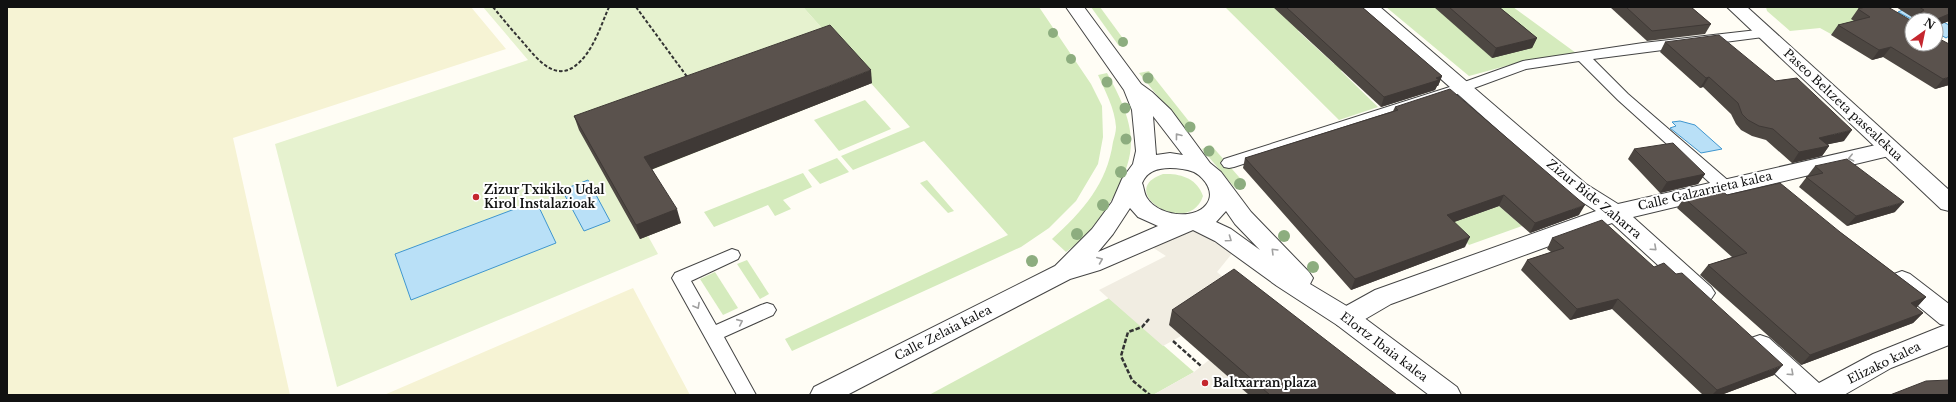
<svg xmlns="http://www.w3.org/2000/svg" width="1956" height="402" font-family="'Libre Baskerville',serif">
<rect width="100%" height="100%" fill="#fffdf5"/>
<!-- farmland -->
<g fill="#f6f3d4">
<path d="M 7,7 L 471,7 L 506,49 L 233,138 L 290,395 L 7,395 Z"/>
<path d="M 633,288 L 690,395 L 384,395 Z"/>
</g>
<!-- green -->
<g fill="#d5ebbd">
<path d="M 803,7 L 1039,7 L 1091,84 L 1102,106 L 1103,137 L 1098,164 L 1076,201 L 1049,228 L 1021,247 L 792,351 L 785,339 L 1008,235 L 924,141 L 853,170 L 841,156 L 910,127 Z"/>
<path d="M 1091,7 L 1100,7 L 1127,44 L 1119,46 Z"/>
<path d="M 1225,7 L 1274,7 L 1355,14 L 1298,31 L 1334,64 L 1391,46 L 1399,53 L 1341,71 L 1378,107 L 1339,120 Z"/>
<path d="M 1386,7 L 1513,7 L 1576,53 L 1517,63 L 1469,76 Z"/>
<path d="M 1766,7 L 1861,7 L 1871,13 L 1852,19 L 1865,28 L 1840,39 L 1820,28 L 1790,31 L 1767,11 Z"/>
<path d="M 1149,71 L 1195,129 L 1186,131 L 1139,73 Z"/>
<path d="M 1107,73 C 1118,93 1131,118 1131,142 C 1131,173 1107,211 1087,234 C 1081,241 1073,246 1066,252 L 1052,239 C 1083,211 1107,184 1113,142 C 1114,138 1116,132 1116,127 C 1115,109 1105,91 1098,75 Z"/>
<path d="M 865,100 L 891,129 L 839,151 L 814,120 Z"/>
<path d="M 1211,145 L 1246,185 L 1235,188 L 1202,149 Z"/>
<path d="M 837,158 L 849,172 L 820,184 L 808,170 Z"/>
<path d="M 803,173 L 812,187 L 783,200 L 791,209 L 775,216 L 768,205 L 714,227 L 704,212 Z"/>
<path d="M 1163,174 C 1180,173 1197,178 1203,196 C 1189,239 1113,191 1163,174 Z"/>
<path d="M 927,180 L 954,211 L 948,213 L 920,183 Z"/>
<path d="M 1499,206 L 1522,226 L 1469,245 L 1448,224 Z"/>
<path d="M 747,260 L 769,294 L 760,299 L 737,264 Z"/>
<path d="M 715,272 L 738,308 L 723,315 L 700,279 Z"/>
<path d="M 1109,298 L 1194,372 L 1153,395 L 929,395 Z"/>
</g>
<!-- pitch -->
<path fill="#e6f2cf" d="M 483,7 L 803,7 L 872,83 L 649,171 L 681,223 L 648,236 L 658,254 L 337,387 L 275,144 L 528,60 Z"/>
<!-- plaza -->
<g fill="#f1ede2">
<path d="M 1184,230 L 1204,232 L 1234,251 L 1217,272 L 1230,283 L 1169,325 L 1181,336 L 1163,346 L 1099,290 L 1166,256 L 1152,247 Z"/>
<path d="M 1209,360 L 1249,395 L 1153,395 L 1194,372 Z"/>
</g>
<!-- water -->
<g fill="#b9e0f7" stroke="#3f96cf">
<path d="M 1910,7 L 1915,7 L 1949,25 L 1949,36 L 1946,38 L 1936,32 L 1936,20 L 1913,20 L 1898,12 Z"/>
<path d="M 1680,121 L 1695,125 L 1722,149 L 1701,153 L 1670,128 L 1676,126 L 1672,122 Z"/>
<path d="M 588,180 L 610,221 L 584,231 L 562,190 Z"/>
<path d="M 536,201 L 556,243 L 411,300 L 395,254 Z"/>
</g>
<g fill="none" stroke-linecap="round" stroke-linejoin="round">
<!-- service casing -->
<g stroke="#444" stroke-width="2">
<g id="service">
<path d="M 1766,29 L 1771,30 L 1773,33 L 1771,36 L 1593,59 L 1628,94 L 1731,183 L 1733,187 L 1731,191 L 1725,193 L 1719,191 L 1618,100 L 1579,61 L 1526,69 L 1466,91 L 1234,167 L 1229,168 L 1224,167 L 1221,163 L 1224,159 L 1456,85 L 1523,61 L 1643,43 Z"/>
<path d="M 732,249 L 738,251 L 740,255 L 738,259 L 691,281 L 716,325 L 761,305 L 767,303 L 773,305 L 776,310 L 773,315 L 724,337 L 756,395 L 737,395 L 672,278 L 675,273 Z"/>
</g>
</g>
<!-- minor casing -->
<g stroke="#444" stroke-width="2">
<g id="minor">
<path d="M 1360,7 L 1380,7 L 1586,184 L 1618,204 L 1889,142 L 1896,144 L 1899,149 L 1896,154 L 1889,156 L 1633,217 L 1711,287 L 1715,293 L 1711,299 L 1703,302 L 1695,299 L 1612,223 L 1391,304 L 1355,325 L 1346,328 L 1337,325 L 1334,318 L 1337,311 L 1375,290 L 1596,211 L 1570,194 Z"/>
<path d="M 1902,271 L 1910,274 L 1949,304 L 1949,345 L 1891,368 L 1844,395 L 1798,395 L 1751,352 L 1748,345 L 1751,338 L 1760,335 L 1769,338 L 1819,383 L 1873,354 L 1945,325 L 1940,324 L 1894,286 L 1890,280 L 1894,274 Z"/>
</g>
</g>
<!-- tertiary casing -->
<g stroke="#444" stroke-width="2">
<g id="tertiary">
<path d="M 1066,7 L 1084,7 L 1141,84 L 1152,92 L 1171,110 L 1210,163 L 1221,172 L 1251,212 L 1309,272 L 1313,278 L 1310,284 L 1355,311 L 1457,387 L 1461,395 L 1429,395 L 1337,325 L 1277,286 L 1215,241 L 1193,230 L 1100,270 L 1070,279 L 847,395 L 810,395 L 814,387 L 1055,266 L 1092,229 L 1112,202 L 1122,179 L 1133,164 L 1136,151 L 1132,110 L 1124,90 ZM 1153,116 L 1183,155 L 1170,153 L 1156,155 ZM 1170,168 C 1178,168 1186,169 1194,172 C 1205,178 1216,193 1206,205 C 1193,221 1157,215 1147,198 C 1144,194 1144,187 1142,183 C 1147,171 1158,168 1170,168 ZM 1130,208 L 1138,217 L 1158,226 L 1098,252 L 1113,234 ZM 1226,211 L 1235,224 L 1260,250 L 1231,229 L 1216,222 Z"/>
<path d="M 1727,7 L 1747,7 L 1949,190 L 1949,211 L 1941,209 Z"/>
</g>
</g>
<!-- path-far1 -->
<g stroke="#333" stroke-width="2" stroke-dasharray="3.5 2" stroke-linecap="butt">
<path d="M 493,7 C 502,18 511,29 521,40 C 539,61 559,89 585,56 C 596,42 602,23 609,7"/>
<path d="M 636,7 L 688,78"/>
</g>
<!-- path -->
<g stroke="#333" stroke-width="2.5" stroke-dasharray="4.5 2" stroke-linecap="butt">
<path d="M 1149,319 L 1142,327 L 1128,332 L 1121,356 L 1132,380 L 1150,395"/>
<path d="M 1173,341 L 1201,366"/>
</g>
<!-- service -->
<use href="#service" fill="#fff" fill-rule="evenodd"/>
<!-- minor -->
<use href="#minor" fill="#fff" fill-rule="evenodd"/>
<!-- tertiary -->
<use href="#tertiary" fill="#fff" fill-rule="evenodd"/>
</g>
<!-- trees -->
<g fill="#8dad7f">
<circle cx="1053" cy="33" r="5"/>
<circle cx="1123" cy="42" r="5"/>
<circle cx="1071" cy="59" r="5"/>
<circle cx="1148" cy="78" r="5.5"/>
<circle cx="1107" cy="82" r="5.5"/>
<circle cx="1125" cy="108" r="5.5"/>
<circle cx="1190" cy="127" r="5.5"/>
<circle cx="1126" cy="139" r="5.5"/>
<circle cx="1209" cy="151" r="5.5"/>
<circle cx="1121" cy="172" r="6"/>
<circle cx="1240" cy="184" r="6"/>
<circle cx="1103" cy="205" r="6"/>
<circle cx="1077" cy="234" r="6"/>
<circle cx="1284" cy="236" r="6"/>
<circle cx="1032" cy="261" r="6"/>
<circle cx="1313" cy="267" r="6"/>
</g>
<!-- wall -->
<g fill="#4d4742">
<path d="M 1273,7 L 1362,7 L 1442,76 L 1438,86 L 1437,86 L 1435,90 L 1381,107 Z"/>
<path d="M 1434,7 L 1499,7 L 1537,38 L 1532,48 L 1492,58 Z"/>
<path d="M 1610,7 L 1691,7 L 1711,24 L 1705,34 L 1647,41 Z"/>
<path d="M 1896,7 L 1949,7 L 1949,21 L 1936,26 L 1936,20 L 1915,20 L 1915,19 Z"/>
<path d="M 1858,9 L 1912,21 L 1949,85 L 1935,89 L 1883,57 L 1872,60 L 1831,35 L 1838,25 L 1854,21 L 1851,19 Z"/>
<path d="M 1665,42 L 1844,141 L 1828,144 L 1829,146 L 1822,156 L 1792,163 L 1766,140 L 1752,136 L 1741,130 L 1736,124 L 1731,114 L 1703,87 L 1700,88 L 1660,52 Z"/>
<path d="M 872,83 L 652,169 L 681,223 L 640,239 L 579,130 L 574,116 Z"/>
<path d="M 1395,107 L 1579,215 L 1530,233 L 1499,206 L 1454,222 L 1465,247 L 1351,290 L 1243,168 L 1245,158 L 1393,111 Z"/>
<path d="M 1634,149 L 1705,174 L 1698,184 L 1660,193 L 1628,159 Z"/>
<path d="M 1815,166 L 1895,212 L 1847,226 L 1799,187 Z"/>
<path d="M 1727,195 L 1840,232 L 1926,297 L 1916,308 L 1923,313 L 1913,323 L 1801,365 L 1700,275 L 1708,265 L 1732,257 L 1677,208 L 1684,198 Z"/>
<path d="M 1552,238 L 1774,375 L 1721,395 L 1703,395 L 1612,309 L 1570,320 L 1521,270 L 1527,260 L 1551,252 L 1547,249 Z"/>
<path d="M 1172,310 L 1397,395 L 1249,395 L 1169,325 Z"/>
</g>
<!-- shaded-wall -->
<g fill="#3f3936">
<path d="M 1949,14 L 1949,21 L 1936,26 L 1936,20 L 1935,20 Z"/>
<path d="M 1537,38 L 1532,48 L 1492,58 L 1496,48 Z"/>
<path d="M 1891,47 L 1883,57 L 1872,60 L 1879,50 Z"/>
<path d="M 871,70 L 872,83 L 648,171 L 644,157 Z"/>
<path d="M 1442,76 L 1438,86 L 1437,86 L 1435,90 L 1381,107 L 1384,97 Z"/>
<path d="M 1709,77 L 1703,87 L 1700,88 L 1706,78 Z"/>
<path d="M 1949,77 L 1949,85 L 1935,89 L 1943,79 Z"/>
<path d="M 1852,130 L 1844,141 L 1811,148 L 1819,138 Z"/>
<path d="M 1829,146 L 1822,156 L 1792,163 L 1799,152 Z"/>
<path d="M 1705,174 L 1698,184 L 1660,193 L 1667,182 Z"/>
<path d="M 1504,195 L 1499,206 L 1443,226 L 1447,215 Z"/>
<path d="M 1904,202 L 1895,212 L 1847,226 L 1856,216 Z"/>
<path d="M 1585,205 L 1579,215 L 1530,233 L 1535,223 Z"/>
<path d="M 677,209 L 681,223 L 640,239 L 636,225 Z"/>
<path d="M 1470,237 L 1465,247 L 1351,290 L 1355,279 Z"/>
<path d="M 1926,297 L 1916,308 L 1911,303 Z"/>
<path d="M 1618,299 L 1612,309 L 1570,320 L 1577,309 Z"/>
<path d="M 1923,313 L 1913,323 L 1801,365 L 1810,355 Z"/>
<path d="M 1783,365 L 1774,375 L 1721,395 L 1712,395 L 1717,390 Z"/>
</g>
<!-- building -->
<g fill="#5a524d" stroke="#3f3936">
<path d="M 1286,7 L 1362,7 L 1442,76 L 1436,78 L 1439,80 L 1384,97 Z"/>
<path d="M 1449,7 L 1499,7 L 1537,38 L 1496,48 Z"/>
<path d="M 1626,7 L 1691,7 L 1711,24 L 1652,31 Z"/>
<path d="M 1865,7 L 1888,7 L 1912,21 L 1912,44 L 1936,44 L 1936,37 L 1949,44 L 1949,77 L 1943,79 L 1891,47 L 1879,50 L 1838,25 L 1870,17 L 1858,9 Z"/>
<path d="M 1919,7 L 1949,7 L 1949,14 L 1935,20 L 1921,20 L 1921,12 L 1924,10 Z"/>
<path d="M 830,25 L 871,70 L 644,157 L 677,209 L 636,225 L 574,116 Z"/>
<path d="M 1719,35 L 1775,81 L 1797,78 L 1852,130 L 1819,138 L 1829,146 L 1799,152 L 1773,129 L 1759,126 L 1748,120 L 1742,114 L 1738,103 L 1709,77 L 1706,78 L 1665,42 Z"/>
<path d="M 1450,89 L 1585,205 L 1535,223 L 1504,195 L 1447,215 L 1470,237 L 1355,279 L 1245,158 L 1398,110 L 1395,107 Z"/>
<path d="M 1673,143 L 1705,174 L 1667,182 L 1634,149 Z"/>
<path d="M 1847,159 L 1904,202 L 1856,216 L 1806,177 L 1823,173 L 1815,166 Z"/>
<path d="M 1780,183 L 1840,232 L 1926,297 L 1911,303 L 1923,313 L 1810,355 L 1708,265 L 1747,253 L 1684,198 L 1720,189 L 1727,195 Z"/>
<path d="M 1602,220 L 1654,267 L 1664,263 L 1676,274 L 1682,273 L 1783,365 L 1717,390 L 1618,299 L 1577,309 L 1527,260 L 1564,248 L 1552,238 Z"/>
<path d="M 1234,269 L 1397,395 L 1270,395 L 1172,310 Z"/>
<path d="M 1949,380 L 1949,395 L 1890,395 L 1926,381 Z"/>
</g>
<!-- one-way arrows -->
<defs><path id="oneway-chevron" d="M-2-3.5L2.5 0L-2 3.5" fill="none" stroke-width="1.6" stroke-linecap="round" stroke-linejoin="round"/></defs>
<g stroke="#a0a0a0">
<use href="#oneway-chevron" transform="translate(1178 136) rotate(-128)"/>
<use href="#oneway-chevron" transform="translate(1851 158) rotate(167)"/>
<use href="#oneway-chevron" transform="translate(1229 239) rotate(35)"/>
<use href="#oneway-chevron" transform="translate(1654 248) rotate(42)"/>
<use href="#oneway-chevron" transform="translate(1274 251) rotate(-135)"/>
<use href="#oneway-chevron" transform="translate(1100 260) rotate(-22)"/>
<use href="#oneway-chevron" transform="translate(697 306) rotate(61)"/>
<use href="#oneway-chevron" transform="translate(740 322) rotate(-24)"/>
<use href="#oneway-chevron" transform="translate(1791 373) rotate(42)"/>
</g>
<!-- markers -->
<g fill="#c4262e" stroke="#fff" stroke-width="1.5">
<circle cx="476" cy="197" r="4"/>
<circle cx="1205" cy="383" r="4"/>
</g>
<g text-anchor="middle" stroke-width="4" stroke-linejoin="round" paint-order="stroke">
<!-- street labels -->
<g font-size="12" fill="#111" stroke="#fff">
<text transform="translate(1843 105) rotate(43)" y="4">Paseo Beltzeta pasealekua</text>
<text transform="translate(1705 191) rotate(-13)" y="4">Calle Galzarrieta kalea</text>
<text transform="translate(1594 199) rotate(39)" y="4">Zizur Bide Zaharra</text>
<text transform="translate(943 333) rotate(-27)" y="4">Calle Zelaia kalea</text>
<text transform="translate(1384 347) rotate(37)" y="4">Elortz Ibaia kalea</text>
<text transform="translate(1884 363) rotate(-26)" y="4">Elizako kalea</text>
</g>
<!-- poi labels -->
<g font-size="12" font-weight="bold" fill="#111" stroke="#fff" text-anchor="start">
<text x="484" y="194">Zizur Txikiko Udal<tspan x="484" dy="14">Kirol Instalazioak</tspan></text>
<text x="1213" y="387">Baltxarran plaza</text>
</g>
</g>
<!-- border -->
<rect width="1956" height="402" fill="none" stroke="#111111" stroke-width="16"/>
<!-- north arrow -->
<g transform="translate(1924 32) rotate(33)"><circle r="19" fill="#ffffff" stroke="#a0a0a0"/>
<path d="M0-3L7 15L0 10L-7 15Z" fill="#c4262e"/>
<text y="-6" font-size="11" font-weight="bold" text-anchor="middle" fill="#111111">N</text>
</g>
</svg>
